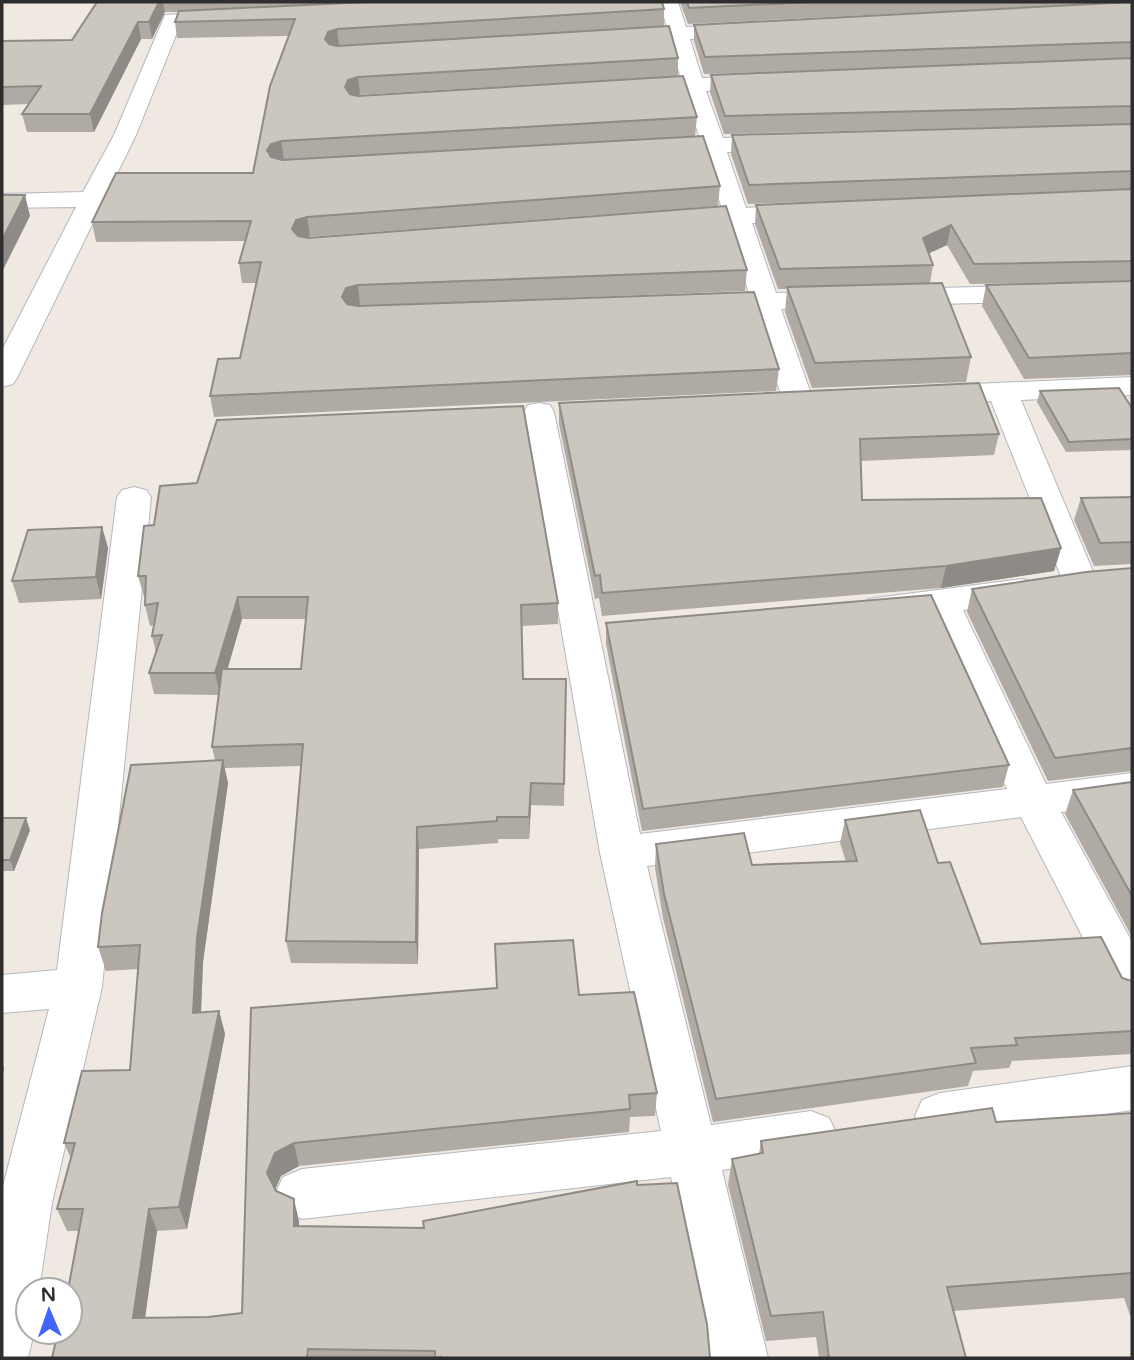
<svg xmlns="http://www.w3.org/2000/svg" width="1134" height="1360" font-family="'Varela Round',sans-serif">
<rect width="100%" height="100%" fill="#efe9e1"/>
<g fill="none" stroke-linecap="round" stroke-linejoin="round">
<!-- minor casing -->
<g stroke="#b4b7c1" stroke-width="2">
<g id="minor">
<path d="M 660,2 L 678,2 L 686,27 L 746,24 L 753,26 L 756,30 L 753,34 L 746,36 L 690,39 L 702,78 L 763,76 L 771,77 L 774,82 L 771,87 L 763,88 L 706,91 L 723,138 L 784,136 L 792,138 L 796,143 L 792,148 L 784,150 L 727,152 L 746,208 L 808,204 L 817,207 L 821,212 L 817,217 L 808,220 L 752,223 L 776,293 L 840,291 L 850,293 L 854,299 L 850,305 L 781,309 L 810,391 L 841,390 L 852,393 L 856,399 L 852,405 L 798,410 L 787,407 L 783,401 L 754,310 L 704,311 L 694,309 L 690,303 L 694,297 L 749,293 L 727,224 L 676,227 L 667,224 L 663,219 L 667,214 L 722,209 L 704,153 L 647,153 L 643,148 L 647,143 L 700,139 L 685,92 L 634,94 L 626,93 L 623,88 L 626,83 L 681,79 L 670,40 L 621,43 L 614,41 L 611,37 L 614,33 L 621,31 L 667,28 Z"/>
<path d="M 227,11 L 234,13 L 237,17 L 234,21 L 180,25 L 136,135 L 17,378 L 13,384 L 2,387 L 2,350 L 76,207 L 2,208 L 2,194 L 83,192 L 114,135 L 165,15 Z"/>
<path d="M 1132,283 L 1132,299 L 896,305 L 886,303 L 882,297 L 886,291 L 896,289 Z"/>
<path d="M 1132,377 L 1132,395 L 1021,400 L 1097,581 L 1092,589 L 1079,592 L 1066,589 L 991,401 L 930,404 L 919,401 L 915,395 L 919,389 L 930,386 Z"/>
<path d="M 539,403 L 550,405 L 554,412 L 640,834 L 1007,789 L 928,614 L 881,619 L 868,615 L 863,607 L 868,599 L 1022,579 L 1035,582 L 1040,590 L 1035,598 L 963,610 L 1046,784 L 1132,773 L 1132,803 L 1061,812 L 1132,942 L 1132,1005 L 1115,1000 L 1021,817 L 647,866 L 711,1125 L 811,1111 L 829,1118 L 837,1134 L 829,1150 L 811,1157 L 722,1170 L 768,1358 L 710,1358 L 671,1177 L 302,1219 L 283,1211 L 275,1194 L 283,1177 L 302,1169 L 661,1131 L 600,853 L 524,412 L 528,405 Z"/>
<path d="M 134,487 L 146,490 L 151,497 L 102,987 L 52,1203 L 39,1290 L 28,1290 L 28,1332 L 34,1332 L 28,1358 L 2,1358 L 2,1190 L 49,1009 L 2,1013 L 2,975 L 57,970 L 117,497 L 122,490 Z"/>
<path d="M 1132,1066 L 1132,1110 L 940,1139 L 922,1132 L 915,1116 L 922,1100 L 940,1093 Z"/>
</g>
</g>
<!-- minor -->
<use href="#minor" fill="#fff" fill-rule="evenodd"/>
</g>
<!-- wall -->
<g fill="#afaba4" fill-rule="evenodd">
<path d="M 97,2 L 364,2 L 664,9 L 664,26 L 408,42 L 678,58 L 678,76 L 357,95 L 697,117 L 695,136 L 283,160 L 720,186 L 718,206 L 307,237 L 747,270 L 745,291 L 358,306 L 779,369 L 776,391 L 214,417 L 210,396 L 240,358 L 257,283 L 242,283 L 239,263 L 245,241 L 96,242 L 92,222 L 253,173 L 288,36 L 177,38 L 175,22 L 179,12 L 165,12 L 152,39 L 141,39 L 94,132 L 27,132 L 22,114 L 29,104 L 2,105 L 2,41 L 72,40 Z"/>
<path d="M 680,2 L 1132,2 L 688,24 Z"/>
<path d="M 1132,2 L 1132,124 L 724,134 L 710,92 L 711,75 L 895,68 L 704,74 L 694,41 L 694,25 Z"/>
<path d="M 1132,124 L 1132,281 L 970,284 L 947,245 L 929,253 L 933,265 L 930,283 L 971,357 L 966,382 L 812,388 L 785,312 L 787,289 L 778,289 L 755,224 L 756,205 L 959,197 L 748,204 L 731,154 L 732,135 Z"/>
<path d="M 1132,281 L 1132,375 L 1024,379 L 982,306 L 986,285 Z"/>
<path d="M 1040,391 L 1132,408 L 1132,450 L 1066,452 L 1037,402 Z"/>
<path d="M 559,403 L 999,434 L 994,455 L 860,461 L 862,500 L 1061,548 L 1054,571 L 941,588 L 602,616 L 599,598 L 595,599 L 559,424 Z"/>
<path d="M 1132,497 L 1132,564 L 1094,566 L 1074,520 L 1081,498 Z"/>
<path d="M 144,526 L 558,603 L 558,624 L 522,626 L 523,679 L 566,679 L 564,806 L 531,805 L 529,839 L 498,839 L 498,843 L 419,849 L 418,964 L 291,963 L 286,941 L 301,766 L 224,768 L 228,783 L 203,962 L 201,1012 L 219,1011 L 225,1034 L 187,1229 L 157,1231 L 145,1318 L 208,1317 L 242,1313 L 251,1008 L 579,995 L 657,1093 L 655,1116 L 630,1117 L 629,1132 L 299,1166 L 281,1176 L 275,1189 L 299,1221 L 299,1227 L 424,1228 L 637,1185 L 710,1358 L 52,1358 L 70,1332 L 79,1231 L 67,1231 L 57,1209 L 71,1159 L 64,1143 L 130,1070 L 138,969 L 106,971 L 98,947 L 215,760 L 212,747 L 219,695 L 154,694 L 149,673 L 156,653 L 152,636 L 154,625 L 150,626 L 145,605 L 145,597 L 144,597 L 138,576 ZM 242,619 L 306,619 L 301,669 L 227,669 Z"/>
<path d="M 102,527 L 108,548 L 101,599 L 19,603 L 12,581 Z"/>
<path d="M 1132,568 L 1132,771 L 1048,781 L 967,612 L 972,589 Z"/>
<path d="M 606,623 L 1009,765 L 1003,787 L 642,831 L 606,644 Z"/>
<path d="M 1132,782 L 1132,937 L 1065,814 L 1073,790 Z"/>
<path d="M 2,818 L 30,830 L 14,871 L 2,871 Z"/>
<path d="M 845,820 L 938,863 L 981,944 L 1132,981 L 1132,1054 L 1012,1061 L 1009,1068 L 973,1071 L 968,1086 L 713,1122 L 663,918 L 655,868 L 656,844 L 752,865 L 846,862 L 840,843 Z"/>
<path d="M 1132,1113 L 1132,1321 L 1124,1298 L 953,1311 L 966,1358 L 819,1358 L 816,1337 L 766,1341 L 728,1185 L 732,1159 L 759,1154 L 761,1141 L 996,1122 Z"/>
</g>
<!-- shaded-wall -->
<g fill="#8e8b86">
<path d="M 159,2 L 163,2 L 165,12 L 152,39 L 149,22 Z"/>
<path d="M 138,22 L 141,39 L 94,132 L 90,114 Z"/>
<path d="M 337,29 L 339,46 L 330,49 L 325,39 L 328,32 Z"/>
<path d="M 358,77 L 360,94 L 350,98 L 345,87 L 348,80 Z"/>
<path d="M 281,141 L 284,159 L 274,162 L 267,150 L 271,144 Z"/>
<path d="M 25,195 L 30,216 L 2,272 L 2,240 Z"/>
<path d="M 307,217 L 310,236 L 299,240 L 292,229 L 296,220 Z"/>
<path d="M 951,225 L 947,245 L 919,258 L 923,238 Z"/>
<path d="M 358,285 L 360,305 L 348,309 L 342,297 L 346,288 Z"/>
<path d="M 102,527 L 108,548 L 101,599 L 96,577 Z"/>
<path d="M 1061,548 L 1054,571 L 941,588 L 946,566 Z"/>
<path d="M 238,597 L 242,619 L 220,695 L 215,673 Z"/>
<path d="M 223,760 L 228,783 L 203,962 L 200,1036 L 193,1013 L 197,938 Z"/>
<path d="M 531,783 L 531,805 L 529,839 L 529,817 Z"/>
<path d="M 26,818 L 30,830 L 14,871 L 10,860 Z"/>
<path d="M 417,827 L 419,849 L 418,964 L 416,942 Z"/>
<path d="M 219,1011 L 225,1034 L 187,1229 L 179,1207 Z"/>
<path d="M 2,1063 L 4,1068 L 2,1078 Z"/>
<path d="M 294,1143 L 299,1166 L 281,1176 L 273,1195 L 267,1173 L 275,1153 Z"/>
<path d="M 294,1199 L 299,1221 L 300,1248 L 294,1226 Z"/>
<path d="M 149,1209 L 157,1231 L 142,1340 L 133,1318 Z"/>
</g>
<!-- building -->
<g fill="#cbc7bf" stroke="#8e8b86" stroke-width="2">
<path d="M 97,2 L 159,2 L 149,22 L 138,22 L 90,114 L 22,114 L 41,86 L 2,87 L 2,41 L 72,40 Z"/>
<path d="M 367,2 L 662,2 L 664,9 L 337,29 L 328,32 L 325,39 L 329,44 L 337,46 L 669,26 L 678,58 L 358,77 L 348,80 L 345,87 L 350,94 L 358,96 L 683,76 L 697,117 L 281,141 L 271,144 L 267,150 L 271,157 L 282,160 L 703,136 L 720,186 L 307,217 L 296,220 L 292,229 L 298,236 L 308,238 L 726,206 L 747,270 L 358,285 L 346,288 L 342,297 L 347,304 L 358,306 L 754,292 L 779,369 L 210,396 L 218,359 L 240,358 L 261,262 L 239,263 L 251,221 L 92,222 L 116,173 L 253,173 L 270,86 L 295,19 L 175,22 L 179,11 Z"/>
<path d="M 687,2 L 810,2 L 689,8 Z"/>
<path d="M 1132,2 L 1132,42 L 705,57 L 694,25 Z"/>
<path d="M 1132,58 L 1132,106 L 725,116 L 711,75 Z"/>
<path d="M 1132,124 L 1132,171 L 749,185 L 732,135 Z"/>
<path d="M 1132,189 L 1132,261 L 974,264 L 951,225 L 923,238 L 933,265 L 780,269 L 756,205 Z"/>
<path d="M 2,195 L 25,195 L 2,240 Z"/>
<path d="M 1132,281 L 1132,353 L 1029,358 L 986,285 Z"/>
<path d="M 942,283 L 971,357 L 815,363 L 787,287 Z"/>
<path d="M 979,383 L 999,434 L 860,439 L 862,500 L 1041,498 L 1061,548 L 946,566 L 602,593 L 600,575 L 595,576 L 559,403 Z"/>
<path d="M 1119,388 L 1132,408 L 1132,439 L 1069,442 L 1040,391 Z"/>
<path d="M 523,406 L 558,603 L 521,605 L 523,679 L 566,679 L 564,784 L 531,783 L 529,817 L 497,817 L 497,821 L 417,827 L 416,942 L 286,941 L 303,744 L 212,747 L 222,669 L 301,669 L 308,597 L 238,597 L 215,673 L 149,673 L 162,635 L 152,636 L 158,603 L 145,605 L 146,576 L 138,576 L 144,526 L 154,525 L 160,486 L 197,483 L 217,420 Z"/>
<path d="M 1132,497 L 1132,542 L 1100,543 L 1081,498 Z"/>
<path d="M 102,527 L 96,577 L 12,581 L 28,530 Z"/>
<path d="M 1132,568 L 1132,748 L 1055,758 L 972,589 L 1086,572 Z"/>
<path d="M 931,595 L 1009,765 L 643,809 L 606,623 Z"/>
<path d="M 223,760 L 197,938 L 193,1013 L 219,1011 L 179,1207 L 149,1209 L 133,1318 L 208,1317 L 242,1313 L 251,1008 L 497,988 L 495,944 L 573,940 L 579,995 L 634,992 L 657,1093 L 629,1095 L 630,1109 L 294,1143 L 275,1153 L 267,1173 L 276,1191 L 294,1199 L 294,1226 L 424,1228 L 423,1221 L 637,1181 L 637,1185 L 677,1183 L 707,1324 L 710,1358 L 441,1358 L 441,1357 L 435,1358 L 435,1351 L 308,1349 L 307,1358 L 52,1358 L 58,1332 L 70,1332 L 70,1290 L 68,1290 L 83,1209 L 57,1209 L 75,1143 L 64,1143 L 82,1071 L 130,1070 L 140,945 L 98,947 L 102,913 L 131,765 Z"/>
<path d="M 1132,782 L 1132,896 L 1073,790 Z"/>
<path d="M 920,810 L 938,863 L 950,862 L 981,944 L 1101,937 L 1122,978 L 1132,981 L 1132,1031 L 1015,1038 L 1017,1045 L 971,1048 L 976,1063 L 716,1099 L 664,894 L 656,844 L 744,833 L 752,865 L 857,861 L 845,820 Z"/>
<path d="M 2,818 L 26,818 L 10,860 L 2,860 Z"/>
<path d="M 992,1108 L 996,1122 L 1132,1113 L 1132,1273 L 947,1287 L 966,1358 L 829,1358 L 823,1312 L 771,1316 L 732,1159 L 763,1153 L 761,1141 Z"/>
</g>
<!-- border -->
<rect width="1134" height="1360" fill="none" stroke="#2e2e2e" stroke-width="7"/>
<!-- north arrow -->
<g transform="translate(49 1311) rotate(358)"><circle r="33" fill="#ffffff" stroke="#ababab" stroke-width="2"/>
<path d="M0-5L12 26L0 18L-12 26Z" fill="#4264fb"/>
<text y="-10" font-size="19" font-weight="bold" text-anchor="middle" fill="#2e2e2e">N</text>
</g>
</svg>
